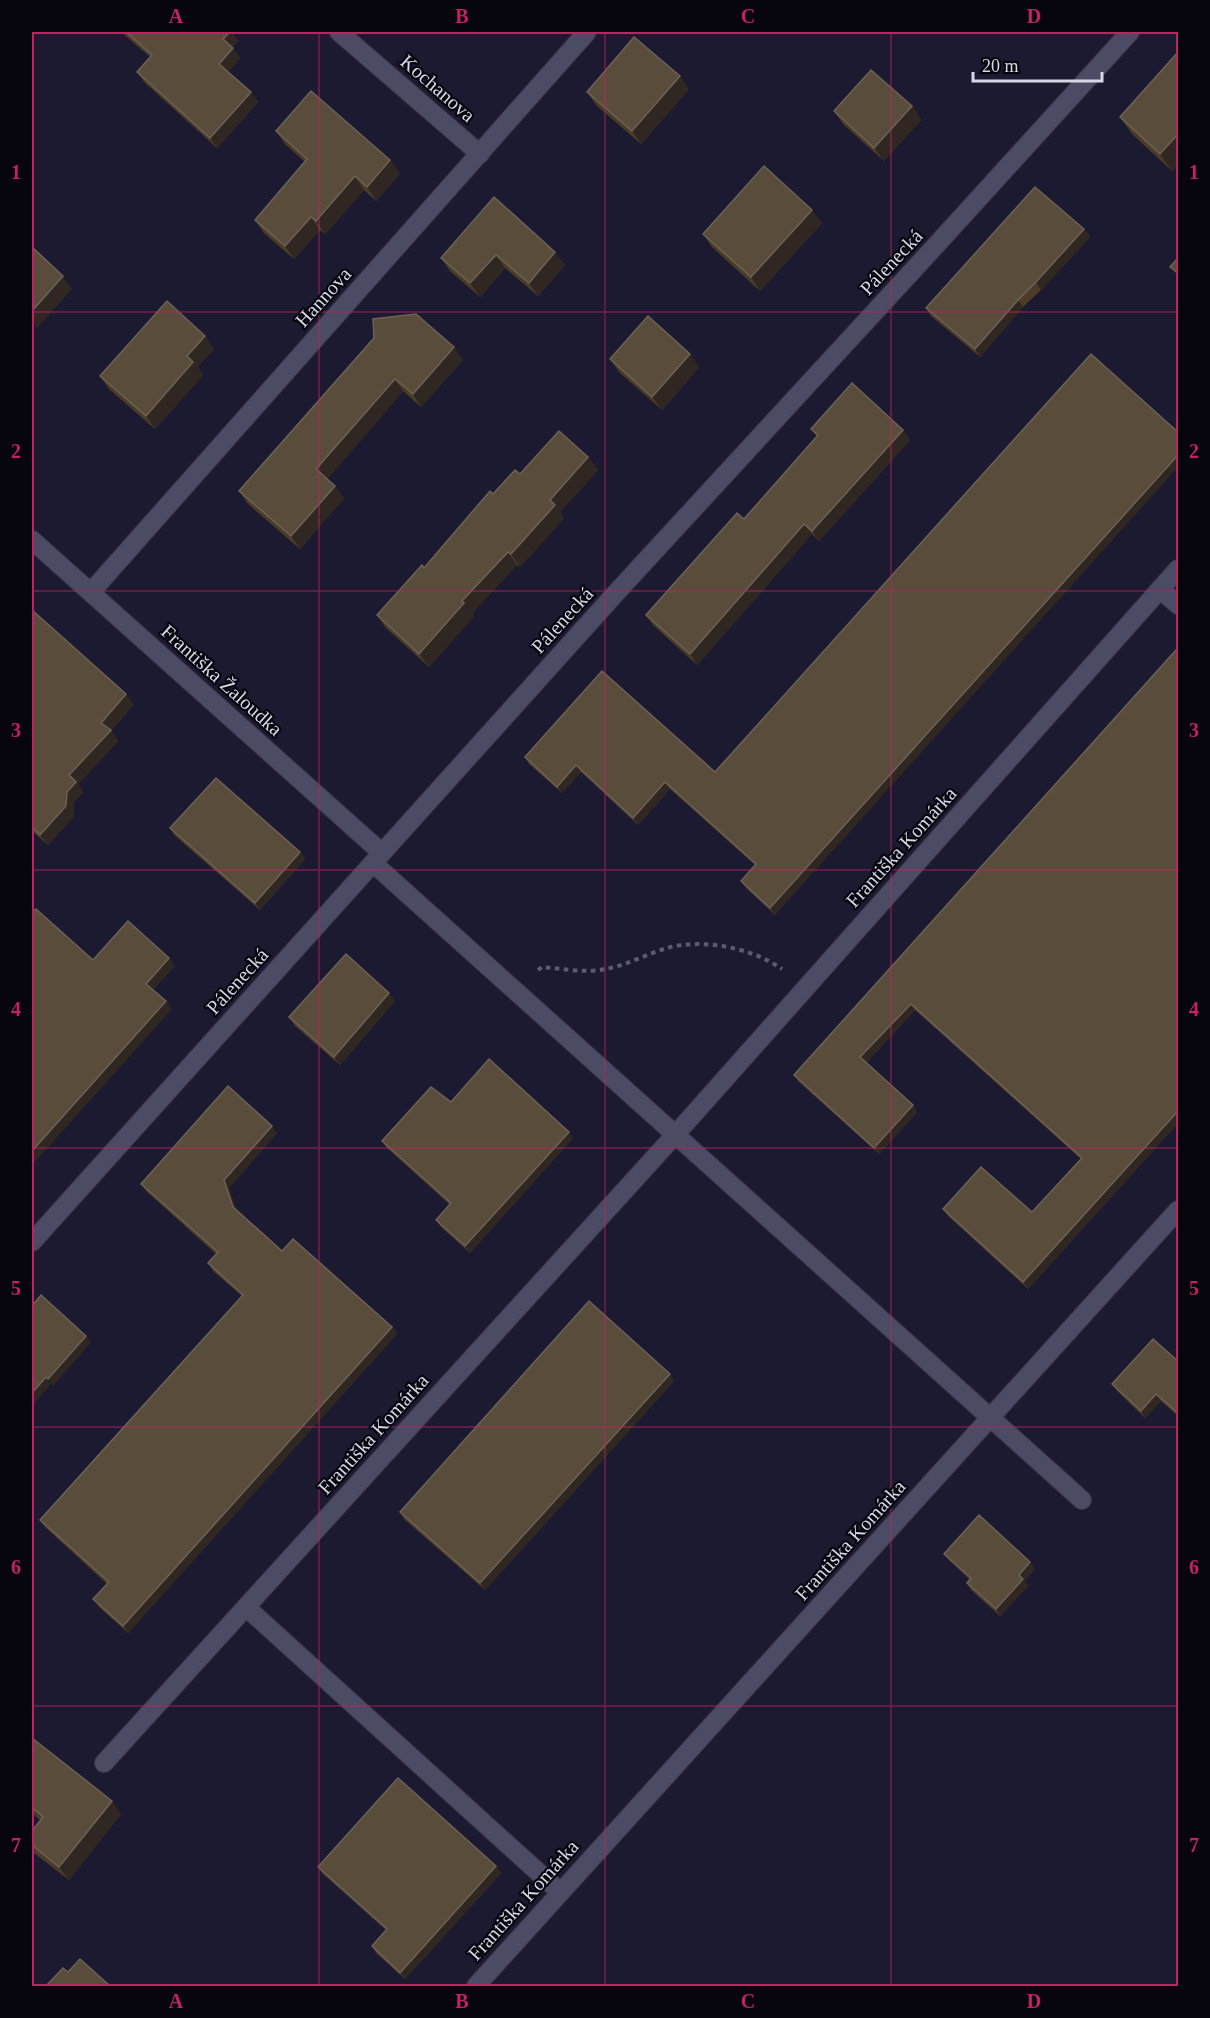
<svg xmlns="http://www.w3.org/2000/svg" width="1210" height="2018" font-family="Georgia,serif">
<rect width="100%" height="100%" fill="#1c1a30"/>
<g fill="none" stroke-linecap="round" stroke-linejoin="round">
<!-- minor casing -->
<g stroke="#393749" stroke-width="20">
<g id="minor">
<path d="M 339,32 L 480,154"/>
<path d="M 32,540 L 382,853"/>
<path d="M 1160,589 L 1178,605"/>
<path d="M 91,592 L 587,32"/>
<path d="M 373,863 L 1082,1500"/>
<path d="M 32,1242 L 615,594 L 928,254 L 1130,32"/>
<path d="M 247,1608 L 560,1892"/>
<path d="M 104,1763 L 675,1135 L 1178,569"/>
<path d="M 476,1986 L 1178,1210"/>
</g>
</g>
<!-- path -->
<path stroke="#5d5c6f" stroke-width="4" stroke-dasharray="4.5 4.5" stroke-linecap="butt" d="M 538,970 L 542,967 C 563,969 586,973 606,969 C 627,965 647,954 667,948 C 703,938 752,948 782,969"/>
<!-- minor -->
<use href="#minor" stroke="#4c4b65" stroke-width="18"/>
</g>
<!-- wall -->
<g fill="#4a3c26">
<path d="M 121,32 L 231,32 L 238,41 L 232,47 L 240,58 L 228,72 L 251,92 L 258,102 L 217,148 L 144,82 L 137,72 L 150,57 Z"/>
<path d="M 1179,51 L 1179,163 L 1172,171 L 1132,134 L 1120,117 Z"/>
<path d="M 689,89 L 641,144 L 596,105 L 587,92 Z"/>
<path d="M 912,106 L 921,120 L 884,161 L 843,124 L 834,111 Z"/>
<path d="M 276,131 L 400,173 L 376,201 L 364,190 L 325,234 L 320,230 L 294,259 L 264,233 L 255,220 L 305,162 L 285,144 Z"/>
<path d="M 494,197 L 565,265 L 538,296 L 505,268 L 480,297 L 450,271 L 441,258 Z"/>
<path d="M 822,223 L 760,291 L 712,247 L 703,234 Z"/>
<path d="M 1084,229 L 1090,237 L 1041,290 L 1023,307 L 980,357 L 931,316 L 926,308 Z"/>
<path d="M 374,338 L 463,360 L 421,407 L 403,391 L 327,479 L 344,498 L 300,549 L 248,504 L 239,491 Z"/>
<path d="M 214,349 L 197,367 L 203,375 L 155,429 L 109,389 L 100,376 Z"/>
<path d="M 1091,354 L 775,915 L 746,888 L 741,881 L 755,865 L 670,789 L 638,825 L 581,772 L 562,793 L 529,764 L 525,757 L 715,772 Z"/>
<path d="M 610,359 L 699,367 L 662,410 L 619,372 Z"/>
<path d="M 811,429 L 903,430 L 910,440 L 819,541 L 812,534 L 697,665 L 653,625 L 646,615 L 744,519 L 817,437 Z"/>
<path d="M 588,457 L 598,470 L 560,512 L 564,518 L 520,567 L 517,565 L 472,613 L 474,616 L 429,667 L 386,628 L 377,615 L 424,568 L 493,494 L 520,474 Z"/>
<path d="M 32,610 L 126,694 L 133,705 L 111,731 L 118,741 L 78,784 L 83,792 L 74,802 L 74,816 L 48,845 L 32,831 Z"/>
<path d="M 1179,650 L 1179,1122 L 1028,1289 L 948,1216 L 943,1209 L 1032,1212 L 1081,1159 L 915,1010 L 866,1063 L 913,1105 L 917,1112 L 879,1154 L 799,1082 L 794,1075 Z"/>
<path d="M 170,828 L 300,852 L 305,859 L 260,910 L 174,835 Z"/>
<path d="M 395,1001 L 340,1065 L 295,1026 L 289,1017 Z"/>
<path d="M 451,1102 L 573,1138 L 470,1253 L 441,1227 L 436,1220 L 450,1205 L 387,1148 L 382,1141 Z"/>
<path d="M 277,1133 L 229,1188 L 236,1210 L 282,1251 L 392,1327 L 397,1334 L 128,1633 L 99,1607 L 93,1599 L 107,1584 L 45,1527 L 40,1520 L 242,1296 L 213,1271 L 208,1263 L 216,1254 L 146,1191 L 141,1184 Z"/>
<path d="M 1179,1362 L 1179,1417 L 1161,1401 L 1145,1418 L 1117,1391 L 1112,1384 Z"/>
<path d="M 674,1381 L 485,1590 L 404,1519 L 400,1512 Z"/>
<path d="M 944,1554 L 1035,1569 L 1024,1581 L 1028,1586 L 1000,1616 L 971,1590 L 967,1583 L 970,1580 L 949,1560 Z"/>
<path d="M 32,1738 L 121,1814 L 69,1880 L 34,1853 L 32,1850 L 32,1831 L 40,1820 L 32,1813 Z"/>
<path d="M 496,1866 L 501,1873 L 405,1979 L 376,1953 L 372,1946 L 386,1930 L 323,1874 L 318,1867 Z"/>
</g>
<!-- shaded-wall -->
<g fill="#312722">
<path d="M 230,32 L 238,41 L 230,49 L 223,39 Z"/>
<path d="M 233,48 L 240,58 L 226,74 L 219,64 Z"/>
<path d="M 680,76 L 689,89 L 641,144 L 632,131 Z"/>
<path d="M 251,92 L 258,102 L 217,148 L 210,138 Z"/>
<path d="M 912,106 L 921,120 L 884,161 L 874,148 Z"/>
<path d="M 1179,133 L 1179,163 L 1172,171 L 1160,154 Z"/>
<path d="M 390,160 L 400,173 L 376,201 L 367,187 Z"/>
<path d="M 355,176 L 364,190 L 325,234 L 316,221 Z"/>
<path d="M 812,210 L 822,223 L 760,291 L 751,277 Z"/>
<path d="M 311,217 L 320,230 L 294,259 L 285,246 Z"/>
<path d="M 1084,229 L 1090,237 L 1041,290 L 1036,282 Z"/>
<path d="M 555,252 L 565,265 L 538,296 L 529,283 Z"/>
<path d="M 496,255 L 505,268 L 480,297 L 470,283 Z"/>
<path d="M 63,276 L 72,289 L 37,328 L 32,320 L 32,311 Z"/>
<path d="M 1018,300 L 1023,307 L 980,357 L 975,349 Z"/>
<path d="M 205,336 L 214,349 L 197,367 L 203,375 L 155,429 L 146,416 L 187,356 Z"/>
<path d="M 454,347 L 463,360 L 421,407 L 413,394 Z"/>
<path d="M 690,354 L 699,367 L 662,410 L 652,397 Z"/>
<path d="M 395,379 L 403,391 L 325,482 L 316,469 Z"/>
<path d="M 903,430 L 910,440 L 819,541 L 812,531 Z"/>
<path d="M 1179,454 L 1179,466 L 775,915 L 770,908 Z"/>
<path d="M 588,457 L 598,470 L 560,512 L 564,518 L 520,567 L 511,554 L 550,500 Z"/>
<path d="M 335,486 L 344,498 L 300,549 L 291,536 Z"/>
<path d="M 804,524 L 812,534 L 697,665 L 690,654 Z"/>
<path d="M 508,552 L 517,565 L 472,613 L 474,616 L 429,667 L 419,654 L 462,601 Z"/>
<path d="M 126,694 L 133,705 L 111,731 L 118,741 L 78,784 L 83,792 L 74,802 L 74,816 L 48,845 L 40,835 L 67,792 L 69,775 L 101,723 Z"/>
<path d="M 576,765 L 581,772 L 562,793 L 557,787 Z"/>
<path d="M 665,782 L 670,789 L 638,825 L 633,818 Z"/>
<path d="M 300,852 L 305,859 L 260,910 L 255,903 Z"/>
<path d="M 169,958 L 175,966 L 152,991 L 146,984 Z"/>
<path d="M 389,993 L 395,1001 L 340,1065 L 334,1057 Z"/>
<path d="M 166,1001 L 172,1009 L 32,1165 L 32,1151 Z"/>
<path d="M 911,1004 L 915,1010 L 865,1064 L 860,1057 Z"/>
<path d="M 913,1105 L 917,1112 L 879,1154 L 874,1148 Z"/>
<path d="M 1179,1110 L 1179,1122 L 1028,1289 L 1023,1282 Z"/>
<path d="M 272,1126 L 277,1133 L 229,1188 L 238,1214 L 233,1207 L 224,1180 Z"/>
<path d="M 569,1132 L 573,1138 L 470,1253 L 465,1246 Z"/>
<path d="M 392,1327 L 397,1334 L 128,1633 L 123,1626 Z"/>
<path d="M 86,1336 L 91,1342 L 53,1386 L 48,1379 Z"/>
<path d="M 670,1374 L 674,1381 L 485,1590 L 480,1583 Z"/>
<path d="M 46,1377 L 51,1384 L 32,1406 L 32,1393 Z"/>
<path d="M 1156,1394 L 1161,1401 L 1145,1418 L 1141,1411 Z"/>
<path d="M 1030,1562 L 1035,1569 L 1024,1581 L 1028,1586 L 1000,1616 L 996,1609 L 1019,1575 Z"/>
<path d="M 112,1801 L 121,1814 L 69,1880 L 59,1867 Z"/>
<path d="M 496,1866 L 501,1873 L 405,1979 L 400,1973 Z"/>
</g>
<!-- building -->
<g fill="#594c3b" stroke="#6d6256" stroke-width="1.5">
<path d="M 126,32 L 230,32 L 223,39 L 233,48 L 219,64 L 251,92 L 210,138 L 137,72 L 152,55 Z"/>
<path d="M 634,37 L 680,76 L 632,131 L 587,92 Z"/>
<path d="M 1179,51 L 1179,133 L 1160,154 L 1120,117 Z"/>
<path d="M 871,70 L 912,106 L 874,148 L 834,111 Z"/>
<path d="M 311,91 L 390,160 L 367,187 L 355,176 L 316,221 L 311,217 L 285,246 L 255,220 L 307,159 L 276,131 Z"/>
<path d="M 764,166 L 812,210 L 751,277 L 703,234 Z"/>
<path d="M 1035,187 L 1084,229 L 1036,282 L 1018,300 L 975,349 L 926,308 Z"/>
<path d="M 494,197 L 555,252 L 529,283 L 496,255 L 470,283 L 441,258 Z"/>
<path d="M 32,247 L 63,276 L 32,311 Z"/>
<path d="M 1179,257 L 1179,274 L 1170,267 Z"/>
<path d="M 167,301 L 205,336 L 187,356 L 193,362 L 146,416 L 100,376 Z"/>
<path d="M 416,314 L 454,347 L 413,394 L 395,379 L 316,469 L 335,486 L 291,536 L 239,491 L 374,338 L 373,319 Z"/>
<path d="M 648,316 L 690,354 L 652,397 L 610,359 Z"/>
<path d="M 1091,354 L 1179,433 L 1179,454 L 770,908 L 741,881 L 756,864 L 665,782 L 633,818 L 576,765 L 557,787 L 525,757 L 602,671 L 715,772 Z"/>
<path d="M 852,383 L 903,430 L 812,531 L 804,524 L 690,654 L 646,615 L 737,513 L 744,519 L 818,435 L 811,429 Z"/>
<path d="M 559,431 L 588,457 L 550,500 L 555,505 L 511,554 L 508,552 L 462,601 L 464,603 L 419,654 L 377,615 L 422,565 L 424,568 L 490,491 L 493,494 L 515,470 L 520,474 Z"/>
<path d="M 32,610 L 126,694 L 101,723 L 111,730 L 69,775 L 76,782 L 67,792 L 66,806 L 40,835 L 32,827 Z"/>
<path d="M 1177,649 L 1179,650 L 1179,1110 L 1023,1282 L 943,1209 L 981,1167 L 1032,1212 L 1082,1158 L 911,1004 L 860,1057 L 913,1105 L 874,1148 L 794,1075 Z"/>
<path d="M 216,778 L 300,852 L 255,903 L 170,828 Z"/>
<path d="M 36,909 L 93,960 L 128,921 L 169,958 L 146,984 L 166,1001 L 32,1151 L 32,913 Z"/>
<path d="M 346,954 L 389,993 L 334,1057 L 289,1017 Z"/>
<path d="M 489,1059 L 569,1132 L 465,1246 L 436,1220 L 451,1203 L 382,1141 L 431,1087 L 451,1102 Z"/>
<path d="M 228,1086 L 272,1126 L 224,1180 L 233,1207 L 282,1251 L 293,1239 L 392,1327 L 123,1626 L 93,1599 L 109,1582 L 40,1520 L 243,1295 L 208,1263 L 218,1252 L 141,1184 Z"/>
<path d="M 41,1295 L 86,1336 L 48,1379 L 46,1377 L 32,1393 L 32,1306 Z"/>
<path d="M 589,1301 L 670,1374 L 480,1583 L 400,1512 Z"/>
<path d="M 1153,1339 L 1179,1362 L 1179,1414 L 1156,1394 L 1141,1411 L 1112,1384 Z"/>
<path d="M 979,1515 L 1030,1562 L 1019,1575 L 1023,1579 L 996,1609 L 967,1583 L 971,1578 L 944,1554 Z"/>
<path d="M 32,1738 L 112,1801 L 59,1867 L 32,1845 L 32,1831 L 43,1817 L 32,1807 Z"/>
<path d="M 398,1778 L 496,1866 L 400,1973 L 372,1946 L 387,1929 L 318,1867 Z"/>
<path d="M 80,1959 L 110,1986 L 46,1986 L 63,1968 L 68,1972 Z"/>
</g>
<!-- grid -->
<path fill="none" stroke="#c32262" stroke-width="1.5" stroke-opacity="0.55" d="M 319,32 L 319,1986M 605,32 L 605,1986M 891,32 L 891,1986M 32,312 L 1178,312M 32,591 L 1178,591M 32,870 L 1178,870M 32,1148 L 1178,1148M 32,1427 L 1178,1427M 32,1706 L 1178,1706"/>
<g text-anchor="middle" stroke-width="4.5" stroke-linejoin="round" paint-order="stroke">
<!-- street labels -->
<g font-size="20" fill="#d7d7e7" stroke="#07060f">
<text transform="translate(438 88) rotate(41)" y="7">Kochanova</text>
<text transform="translate(891 262) rotate(-47)" y="7">Pálenecká</text>
<text transform="translate(323 297) rotate(-48)" y="7">Hannova</text>
<text transform="translate(562 620) rotate(-48)" y="7">Pálenecká</text>
<text transform="translate(222 680) rotate(42)" y="7">Františka Žaloudka</text>
<text transform="translate(901 847) rotate(-48)" y="7">Františka Komárka</text>
<text transform="translate(237 981) rotate(-48)" y="7">Pálenecká</text>
<text transform="translate(373 1434) rotate(-48)" y="7">Františka Komárka</text>
<text transform="translate(850 1540) rotate(-48)" y="7">Františka Komárka</text>
<text transform="translate(523 1900) rotate(-48)" y="7">Františka Komárka</text>
</g>
</g>
<!-- border -->
<rect width="1210" height="2018" fill="none" stroke="#07060f" stroke-width="66"/>
<!-- scale -->
<path d="M973 72v9h129v-9" fill="none" stroke="#d7d7e7" stroke-width="3"/>
<text x="982" y="72" font-size="18" fill="#d7d7e7" stroke="#07060f" stroke-width="4.5" paint-order="stroke">20 m</text>
<rect x="33" y="33" width="1144" height="1952" fill="none" stroke="#c32262" stroke-width="2"/>
<g font-size="20" text-anchor="middle" font-weight="bold" fill="#c32262">
<text x="176" y="23">A</text>
<text x="462" y="23">B</text>
<text x="748" y="23">C</text>
<text x="1034" y="23">D</text>
<text x="16" y="179">1</text>
<text x="1194" y="179">1</text>
<text x="16" y="458">2</text>
<text x="1194" y="458">2</text>
<text x="16" y="737">3</text>
<text x="1194" y="737">3</text>
<text x="16" y="1016">4</text>
<text x="1194" y="1016">4</text>
<text x="16" y="1295">5</text>
<text x="1194" y="1295">5</text>
<text x="16" y="1574">6</text>
<text x="1194" y="1574">6</text>
<text x="16" y="1852">7</text>
<text x="1194" y="1852">7</text>
<text x="176" y="2008">A</text>
<text x="462" y="2008">B</text>
<text x="748" y="2008">C</text>
<text x="1034" y="2008">D</text>
</g>
</svg>
